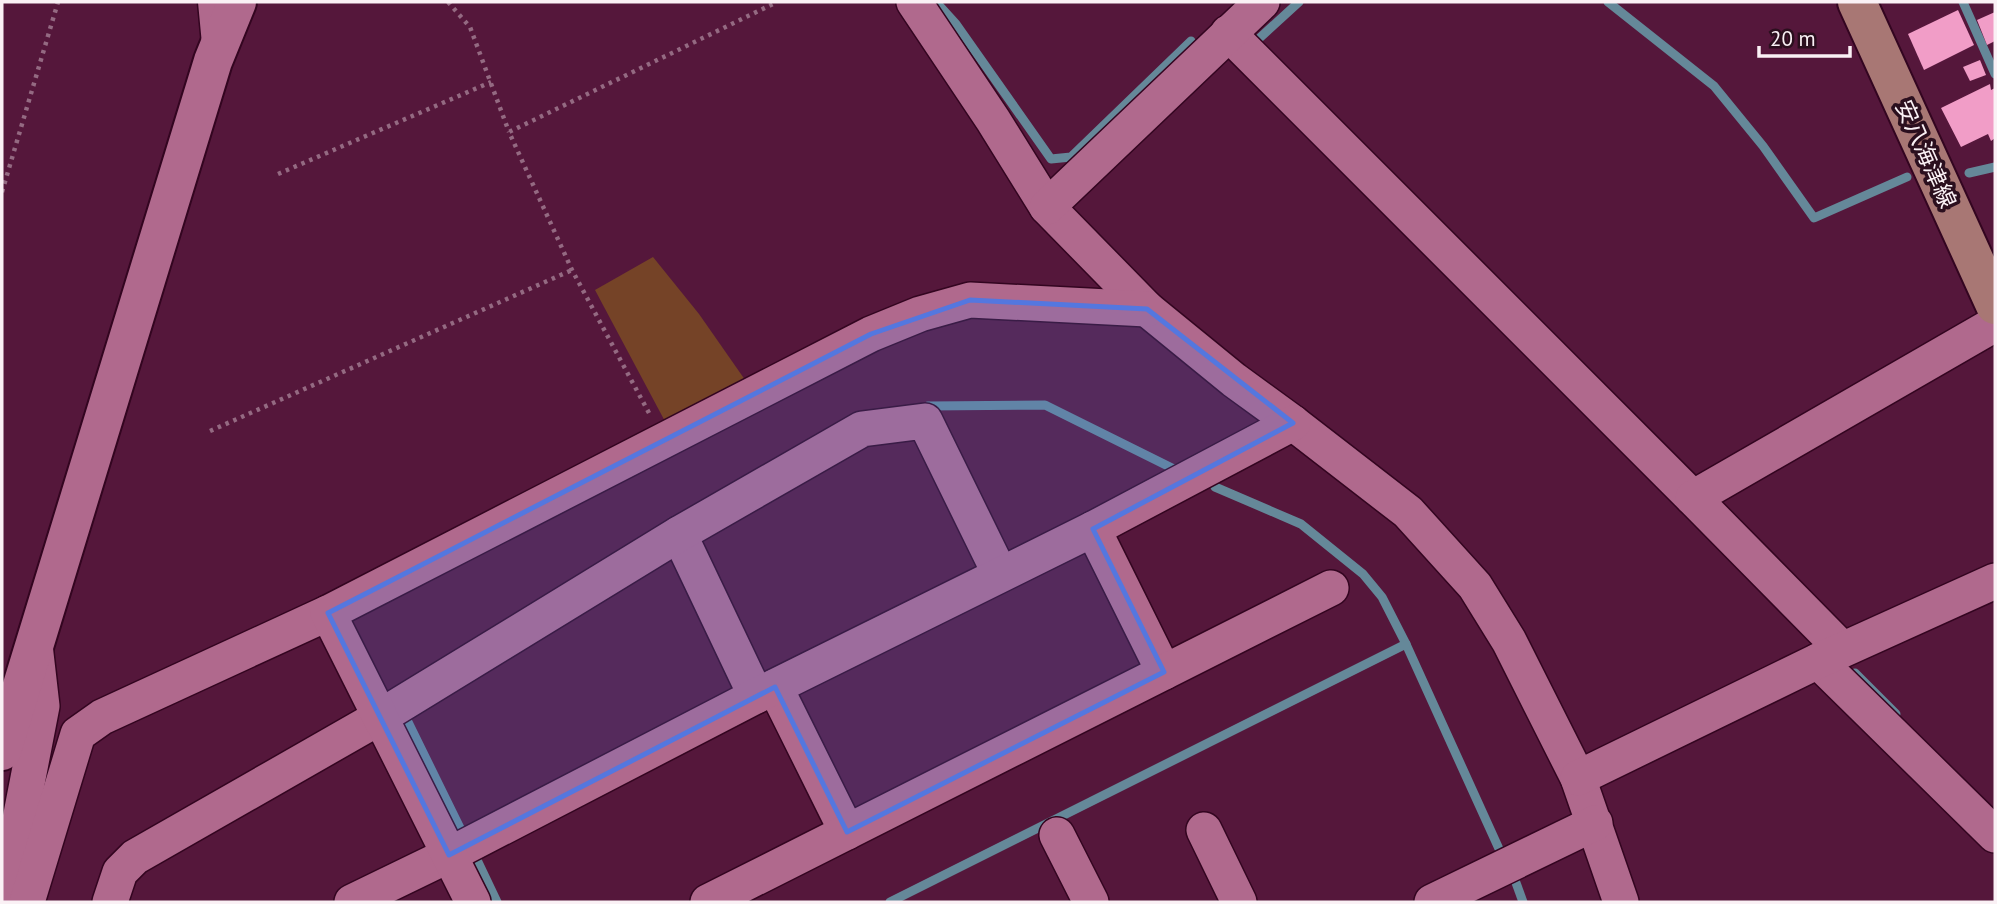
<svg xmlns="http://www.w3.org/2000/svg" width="1997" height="904" font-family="'PT Sans','Noto Sans JP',sans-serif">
<rect width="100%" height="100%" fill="#55173b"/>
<!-- green -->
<path fill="#754327" d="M 653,257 L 699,314 L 750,387 L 668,427 L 595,290 Z"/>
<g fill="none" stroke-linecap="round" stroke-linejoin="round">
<!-- stream -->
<g stroke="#658899" stroke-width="9">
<path d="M 936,2 L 956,24 L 1051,159 L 1071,157 L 1191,41"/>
<path d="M 1608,2 L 1714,86 L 1763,146 L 1814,218 L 1907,177"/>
<path d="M 1963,2 L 1995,74"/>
<path d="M 1253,44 L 1299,2"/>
<path d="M 1969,173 L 1995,167"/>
<path d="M 928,406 L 1045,405 L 1180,472"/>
<path d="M 1215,487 L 1301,524 L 1363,574 L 1382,597 L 1406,644 L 1500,851"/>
<path d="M 1855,673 L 1896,714"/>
<path d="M 407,720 L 460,828"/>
<path d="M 477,860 L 497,902"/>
<path d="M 1515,880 L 1523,902"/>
<path d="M 890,902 L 1406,644"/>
</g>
</g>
<!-- building -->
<g fill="#f19dc7">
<path d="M 1958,10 L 1974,45 L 1924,70 L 1908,34 Z"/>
<path d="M 1995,12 L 1995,41 L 1987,45 L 1977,20 Z"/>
<path d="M 1980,60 L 1986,75 L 1970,81 L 1963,67 Z"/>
<path d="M 1990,84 L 1991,90 L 1995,88 L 1995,138 L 1991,141 L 1988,134 L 1961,147 L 1941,108 Z"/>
</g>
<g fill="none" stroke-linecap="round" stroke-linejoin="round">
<!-- service casing -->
<g stroke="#330520" stroke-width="21">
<path id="service" d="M 207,2 L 211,44"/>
</g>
<!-- minor casing -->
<g stroke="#330520" stroke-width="38">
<g id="minor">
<path d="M 914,2 L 993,120 L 1047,207 L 1147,309 L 1234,380 L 1293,423 L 1408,512 L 1475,586 L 1509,641 L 1578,778 L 1621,902"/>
<path d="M 1228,33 L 1693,498"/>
<path d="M 1047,207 L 1262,2"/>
<path d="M 1093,529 L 1164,672"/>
<path d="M 679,534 L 756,696"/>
<path d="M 1842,649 L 1693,498 L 1995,324"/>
<path d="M 1818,661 L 1995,835"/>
<path d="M 775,687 L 847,832"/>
<path d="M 1578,778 L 1818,661 L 1995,581"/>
<path d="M 1204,830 L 1239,902"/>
<path d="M 1057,835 L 1091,902"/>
<path d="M 4,902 L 42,706 L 35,645"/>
<path d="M 27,902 L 78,734 L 102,717 L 328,613"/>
<path d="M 110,902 L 120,872 L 135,857 L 380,717 L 679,534 L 862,429 L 925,421 L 1000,574"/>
<path d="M 352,902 L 449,855 L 756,696 L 1093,529 L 1293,423"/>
<path d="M 473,902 L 328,613 L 871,334 L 920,314 L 970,300 L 1147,309"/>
<path d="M 708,902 L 1331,588"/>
<path d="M 1432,902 L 1595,823"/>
</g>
</g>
<!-- tertiary casing -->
<g stroke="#330520" stroke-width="42">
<path id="tertiary" d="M 2,751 L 213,61 L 237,2"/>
</g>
<!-- secondary casing -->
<g stroke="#330520" stroke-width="42">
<path id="secondary" d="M 1857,2 L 1995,305"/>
</g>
<!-- path -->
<g stroke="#946a82" stroke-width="4.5" stroke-dasharray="3.5 5" stroke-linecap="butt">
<path d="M 448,2 L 470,27 L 509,132"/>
<path d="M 278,174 L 491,82"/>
<path d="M 2,192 L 58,2"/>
<path d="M 649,413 L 572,270 L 509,132 L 777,2"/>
<path d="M 210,431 L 572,270"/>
</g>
<!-- service -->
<use href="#service" stroke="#b0698d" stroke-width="18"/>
<!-- minor -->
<use href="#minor" stroke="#b0698d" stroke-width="35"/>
<!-- tertiary -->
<use href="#tertiary" stroke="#b0698d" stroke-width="38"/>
<!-- secondary -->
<use href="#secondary" stroke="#a87774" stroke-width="38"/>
</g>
<!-- marked area -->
<path fill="#5477df" fill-opacity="0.2" stroke="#5477df" stroke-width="5" stroke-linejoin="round" d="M 970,300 L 1147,309 L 1293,423 L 1093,529 L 1164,672 L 847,832 L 775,687 L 449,855 L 328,613 L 871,334 Z"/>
<g text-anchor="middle" stroke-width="7" stroke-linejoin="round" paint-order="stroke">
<!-- street labels -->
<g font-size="23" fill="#faf1f5" stroke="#2b0f1e">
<text transform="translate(1926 154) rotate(66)" y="8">安八海津線</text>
</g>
</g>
<!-- border -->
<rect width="1997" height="904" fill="none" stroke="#faf1f5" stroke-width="7"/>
<!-- scale -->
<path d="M1759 46v10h91v-10" fill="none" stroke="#faf1f5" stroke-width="3.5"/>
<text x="1770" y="46" font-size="21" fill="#faf1f5" stroke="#2b0f1e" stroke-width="5" paint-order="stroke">20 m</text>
</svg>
